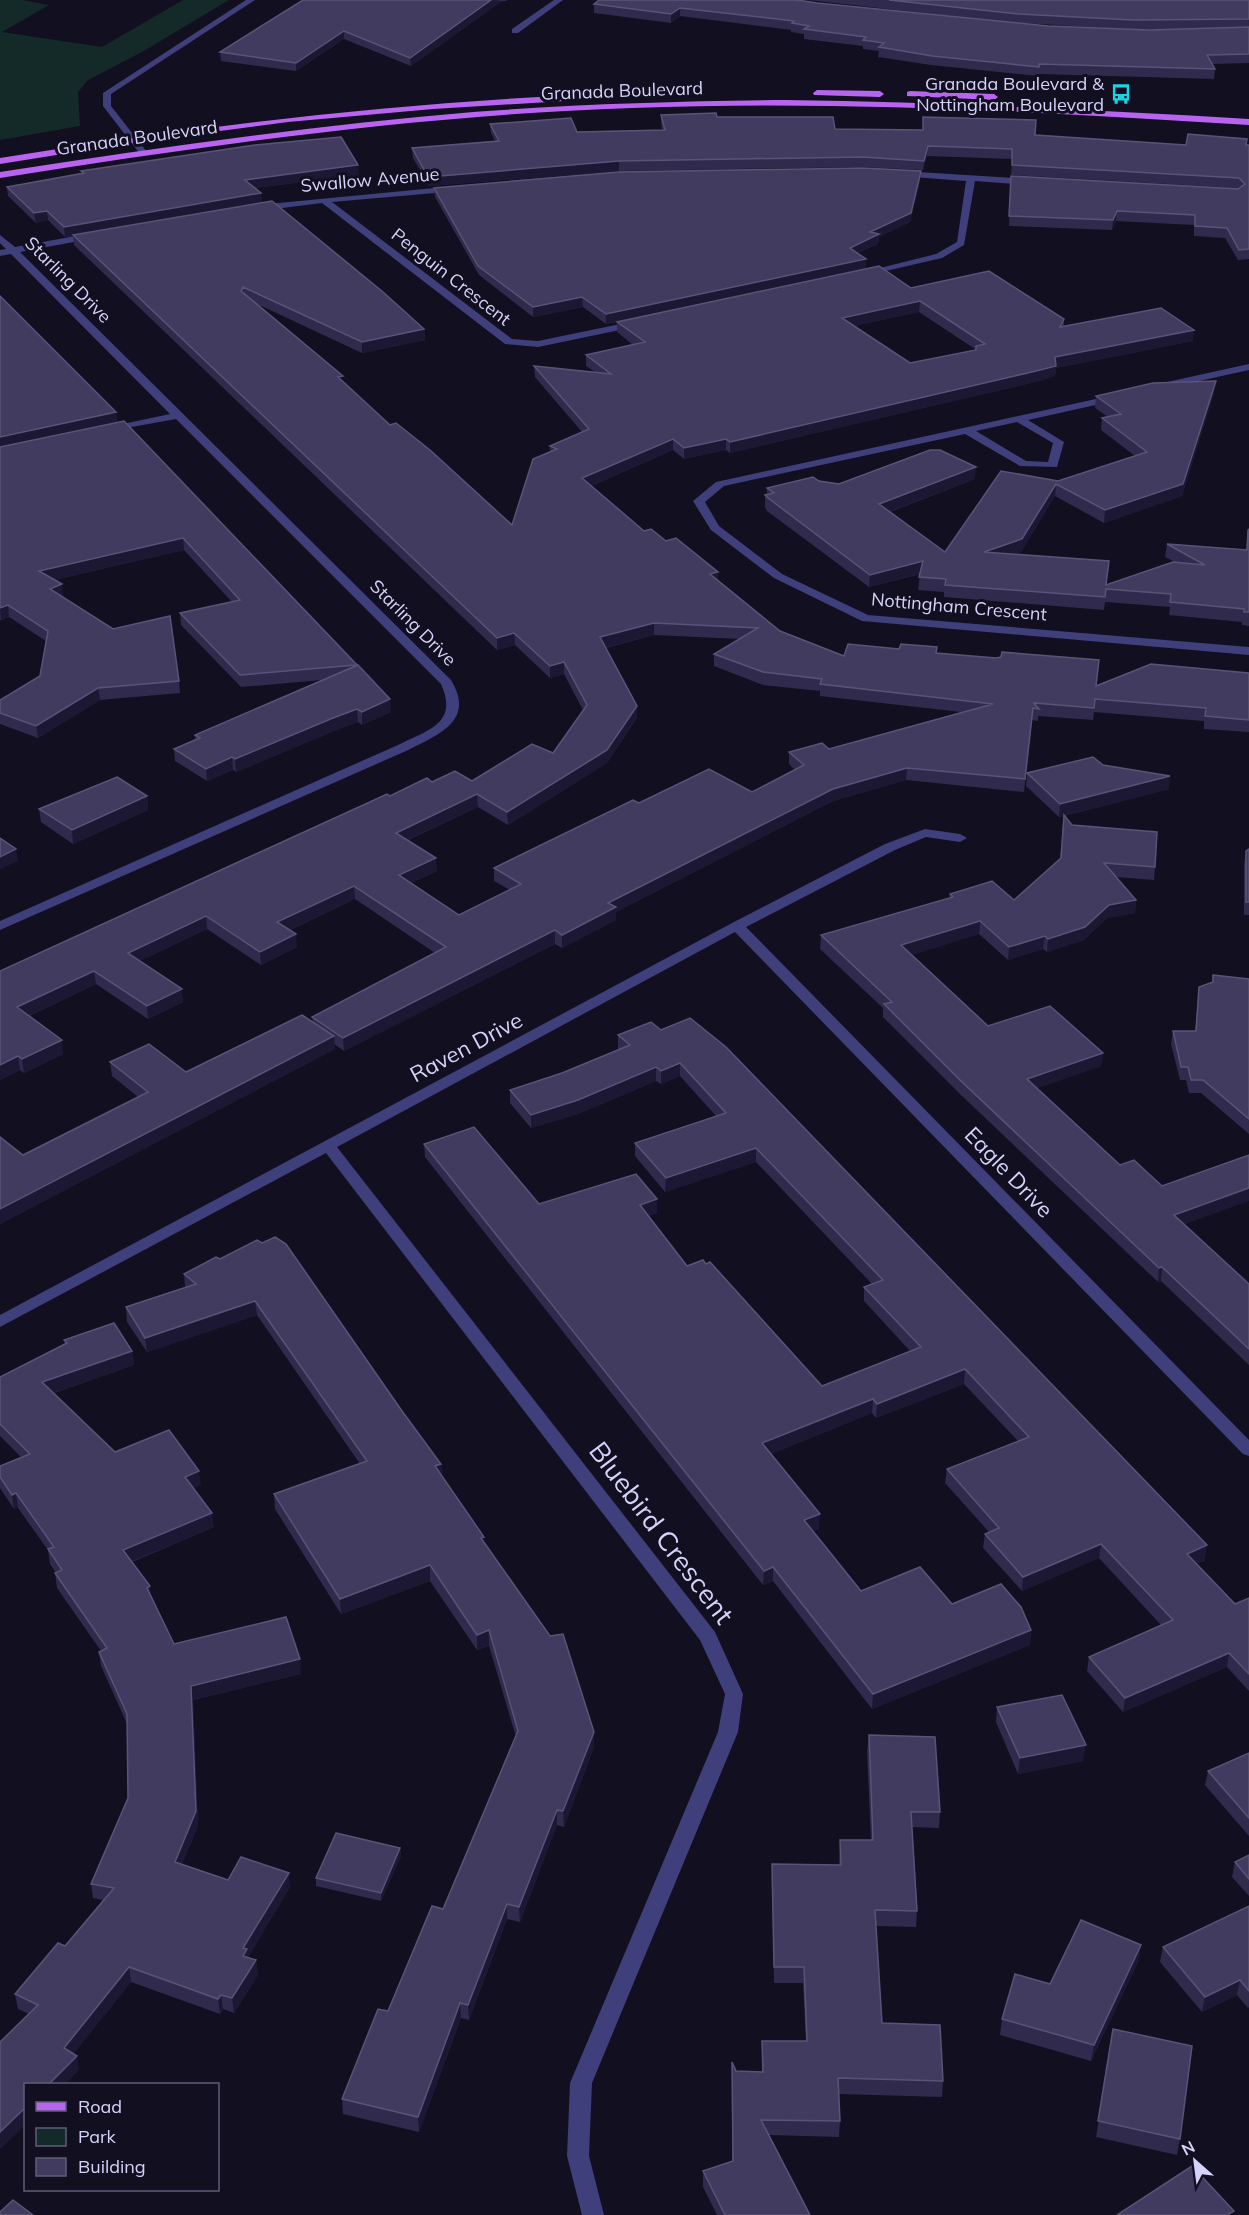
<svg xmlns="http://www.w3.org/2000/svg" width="1249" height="2215" font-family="Mulish,sans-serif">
<rect width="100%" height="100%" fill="#120f20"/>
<!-- green -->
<path fill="#132a28" d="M 0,0 L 22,0 L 49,5 L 2,32 L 102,47 L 183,0 L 229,0 L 142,52 L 88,80 L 78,92 L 80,126 L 0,140 Z"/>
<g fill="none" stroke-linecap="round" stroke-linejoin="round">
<!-- minor -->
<g fill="#3f3f7b" fill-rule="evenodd">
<path d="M 246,0 L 255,0 L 111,94 L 111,106 L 147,152 L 140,154 L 103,106 L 103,93 Z"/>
<path d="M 554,0 L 563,0 L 518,33 L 512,33 L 512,29 Z"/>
<path d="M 902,171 L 1030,179 L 1035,182 L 1030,185 L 975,181 L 964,245 L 942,258 L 864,276 L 864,272 L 936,254 L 957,242 L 966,181 L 899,176 L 898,174 Z"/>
<path d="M 455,186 L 460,189 L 458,191 L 332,202 L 512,339 L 538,341 L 635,321 L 640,324 L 639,326 L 538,347 L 505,344 L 322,203 L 258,211 L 253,208 L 258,205 Z"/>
<path d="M 92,233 L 95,234 L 95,238 L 20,252 L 451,680 C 476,721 438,735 406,751 L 0,930 L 0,921 L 398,745 C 427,730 459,724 441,684 L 176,419 L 104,432 L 104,428 L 170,414 L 11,254 L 0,256 L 0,250 L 6,249 L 0,243 L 0,235 L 15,247 Z"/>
<path d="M 1249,364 L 1249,370 L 1158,390 L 1153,387 L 1158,384 Z"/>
<path d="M 1114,395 L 1118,396 L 1118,400 L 1028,420 L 1064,442 L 1057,467 L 1020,466 L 965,434 L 724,486 L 705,502 L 719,526 L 782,574 L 868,615 L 1249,647 L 1249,655 L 862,621 L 774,578 L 711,530 L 693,501 L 716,482 ZM 1017,422 L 1053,443 L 1048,462 L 1026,461 L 976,431 Z"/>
<path d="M 925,829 L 960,834 L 967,838 L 960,842 L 926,837 L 895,850 L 746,927 L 1249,1440 L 1249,1456 L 1243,1454 L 735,932 L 337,1147 L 715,1632 L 743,1694 L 738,1732 L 592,2083 L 589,2156 L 604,2215 L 582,2215 L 567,2156 L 570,2083 L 718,1732 L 725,1694 L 700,1640 L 326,1153 L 0,1327 L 0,1315 L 732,923 L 885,844 Z"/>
</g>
<!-- major -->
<g fill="#b864f0" fill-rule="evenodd">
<path d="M 817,90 L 880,91 L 884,94 L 880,97 L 814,95 L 813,93 Z"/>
<path d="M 910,91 L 994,94 L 998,97 L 994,100 L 907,96 L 907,92 Z"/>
<path d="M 578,95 L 581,96 L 581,100 L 433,109 L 288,122 L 144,141 L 0,164 L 0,158 C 192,127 384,104 578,95 Z"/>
<path d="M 786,100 C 941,102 1095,110 1249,119 L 1249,125 C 1044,112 838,100 632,108 C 420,115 209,145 0,178 L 0,172 C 157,148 315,125 473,112 C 578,104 682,101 786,100 Z"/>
</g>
</g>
<!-- wall -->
<g fill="#302a4c" fill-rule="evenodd">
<path d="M 303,0 L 507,0 L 506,1 L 502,1 L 411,66 L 344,39 L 296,71 L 221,61 L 220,52 Z"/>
<path d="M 808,0 L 1249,0 L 1249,63 L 1212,64 L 1215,69 L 1214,79 L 1038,74 L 1038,76 L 931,65 L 878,57 L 879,51 L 863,49 L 863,46 L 804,39 L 804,34 L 791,32 L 791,30 L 680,16 L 671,23 L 594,13 L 594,4 L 817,3 L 1003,22 ZM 1022,23 L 1124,29 L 1048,26 ZM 1135,29 L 1185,29 L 1149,30 Z"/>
<path d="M 661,115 L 717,117 L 835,129 L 1035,135 L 1186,145 L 1249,145 L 1249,259 L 1238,260 L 1225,238 L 1194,236 L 1194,225 L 1116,221 L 1112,230 L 1009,226 L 1011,176 L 1238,188 L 1011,175 L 1012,159 L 927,156 L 923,170 L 862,167 L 619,171 L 429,186 L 413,158 L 412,148 L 495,141 L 491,133 L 490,124 L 577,132 L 662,130 L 661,124 Z"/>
<path d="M 81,171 L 359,175 L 255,188 L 261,193 L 262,203 L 424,329 L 425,340 L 362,353 L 257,304 L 390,425 L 512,525 L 550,452 L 550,446 L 582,432 L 535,377 L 534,366 L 595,372 L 586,366 L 586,355 L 633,345 L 617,332 L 617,322 L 606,324 L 583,307 L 533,317 L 479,275 L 435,197 L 434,188 L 920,181 L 910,222 L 879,237 L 878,244 L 858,253 L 866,268 L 625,320 L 911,288 L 1064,319 L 1064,326 L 1193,341 L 1056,368 L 1055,376 L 1035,382 L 730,453 L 726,450 L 684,459 L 673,450 L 591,486 L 644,531 L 666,541 L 718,572 L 717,581 L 780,631 L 844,656 L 936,653 L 1096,686 L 1249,673 L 1249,732 L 1204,729 L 1204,721 L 1094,712 L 1093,720 L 1038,716 L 1038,721 L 1032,720 L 1024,792 L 906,780 L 833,801 L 616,912 L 616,920 L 562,948 L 555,944 L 344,1051 L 334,1044 L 335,1049 L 0,1224 L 0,1137 L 23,1155 L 138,1097 L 112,1076 L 110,1062 L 186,1072 L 313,1022 L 312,1017 L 435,953 L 355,899 L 290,930 L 297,947 L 261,965 L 207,929 L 140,961 L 183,1002 L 148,1019 L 96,984 L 29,1016 L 63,1054 L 24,1073 L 20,1070 L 0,1080 L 0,971 L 390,796 L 432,782 L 472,781 L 553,753 L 583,710 L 564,674 L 550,678 L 515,645 L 497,650 L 74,245 L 73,236 L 65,237 L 48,220 L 36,223 L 8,196 L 7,187 L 82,174 ZM 919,312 L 975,349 L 975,350 L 910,363 L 854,326 ZM 654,635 L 739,639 L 714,654 L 714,666 L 763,685 L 820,691 L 820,696 L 961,712 L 829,749 L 789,752 L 789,764 L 795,770 L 752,792 L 639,803 L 494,868 L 494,881 L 510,890 L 459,915 L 411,883 L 437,871 L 408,840 L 478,807 L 508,825 L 607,763 L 637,718 L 606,648 Z"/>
<path d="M 0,296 L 116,412 L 117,423 L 357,666 L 391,712 L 362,725 L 358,722 L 334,731 L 236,772 L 233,770 L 207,781 L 175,761 L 174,749 L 195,739 L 195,735 L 322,680 L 241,687 L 181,625 L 180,613 L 232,602 L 184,550 L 54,580 L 63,596 L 62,596 L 179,681 L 180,693 L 100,700 L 38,738 L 0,724 L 0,700 L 40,676 L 46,641 L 9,617 L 1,620 L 0,620 Z"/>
<path d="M 1214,393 L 1182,496 L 1104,523 L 1055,496 L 1021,552 L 1014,554 L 1106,585 L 1175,562 L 1165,557 L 1167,544 L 1246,550 L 1248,530 L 1249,529 L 1249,626 L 1242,625 L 1242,622 L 1169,615 L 1170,607 L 1105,602 L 1104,610 L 944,597 L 944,592 L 918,590 L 920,574 L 869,587 L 767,511 L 765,507 L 765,495 L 767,494 L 767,488 L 819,481 L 839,484 L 975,479 L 890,512 L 945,552 L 1058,481 L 1135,456 L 1101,430 L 1102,418 L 1108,417 L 1095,408 L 1096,396 Z"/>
<path d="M 1103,765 L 1169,789 L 1064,816 L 1072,825 L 1155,867 L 1154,880 L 1116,877 L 1136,900 L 1135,913 L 1107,918 L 1084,940 L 1047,952 L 1043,949 L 1008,960 L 979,934 L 911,955 L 988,1026 L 1103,1053 L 1101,1066 L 1037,1088 L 1120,1165 L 1162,1186 L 1184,1224 L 1249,1284 L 1249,1365 L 1161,1281 L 1158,1282 L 961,1095 L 883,1017 L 883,1008 L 820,949 L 821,935 L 949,899 L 950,894 L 1014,900 L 1060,859 L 1064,816 L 1059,817 L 1026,786 L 1027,773 Z"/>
<path d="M 147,796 L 148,810 L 73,844 L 41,822 L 39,809 Z"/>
<path d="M 1249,849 L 1249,915 L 1244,915 L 1244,864 L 1246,851 Z"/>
<path d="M 1213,975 L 1249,979 L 1249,1134 L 1201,1093 L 1189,1093 L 1186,1080 L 1180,1080 L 1171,1044 L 1173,1031 L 1195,1031 L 1199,987 L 1212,982 Z"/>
<path d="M 651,1022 L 1205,1560 L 1196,1564 L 1235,1604 L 1249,1598 L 1249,1691 L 1227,1667 L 1123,1712 L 1087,1671 L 1089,1657 L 1161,1625 L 1099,1558 L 1022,1591 L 983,1548 L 985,1534 L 989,1532 L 945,1483 L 947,1469 L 1018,1441 L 964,1384 L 876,1418 L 872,1413 L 771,1454 L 819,1529 L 813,1531 L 861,1591 L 952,1604 L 1031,1630 L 1030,1645 L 872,1709 L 773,1581 L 763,1585 L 425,1157 L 424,1144 L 539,1204 L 657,1199 L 657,1213 L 648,1216 L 687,1266 L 822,1386 L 910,1351 L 864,1301 L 864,1287 L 872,1284 L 756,1162 L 665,1192 L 635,1156 L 635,1143 L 716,1116 L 680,1076 L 661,1084 L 656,1081 L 578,1114 L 531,1128 L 510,1103 L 510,1090 L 562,1073 L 619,1050 L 618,1049 L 618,1035 Z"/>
<path d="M 216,1257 L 402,1411 L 441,1464 L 442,1476 L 484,1542 L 594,1747 L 564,1827 L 557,1825 L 520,1922 L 507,1919 L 469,2020 L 461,2018 L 419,2132 L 343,2114 L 342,2099 L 443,1909 L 516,1737 L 489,1646 L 477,1650 L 430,1581 L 341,1614 L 275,1509 L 274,1494 L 360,1464 L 257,1315 L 147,1352 L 127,1322 L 126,1307 L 185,1287 L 184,1274 Z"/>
<path d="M 64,1340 L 132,1351 L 134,1365 L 54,1393 L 115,1452 L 201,1485 L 193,1488 L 214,1527 L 132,1562 L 151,1597 L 174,1644 L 301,1674 L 193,1700 L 198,1826 L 182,1864 L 228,1880 L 290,1887 L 248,1957 L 256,1960 L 258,1975 L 234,2013 L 223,2009 L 220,2014 L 131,1982 L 73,2054 L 79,2070 L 26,2085 L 26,2124 L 0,2149 L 0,2042 L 29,2014 L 18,2009 L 15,1994 L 65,1946 L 103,1900 L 93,1898 L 91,1884 L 128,1798 L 127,1724 L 101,1666 L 99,1652 L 101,1651 L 57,1588 L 55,1573 L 56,1573 L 50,1564 L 48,1550 L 18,1508 L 14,1509 L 0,1488 L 0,1466 L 21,1457 L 0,1436 L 0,1377 L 65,1344 Z"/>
<path d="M 997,1707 L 1083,1761 L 1018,1774 L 996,1722 Z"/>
<path d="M 869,1735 L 940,1812 L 939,1828 L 912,1827 L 917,1911 L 916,1927 L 876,1926 L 882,2023 L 943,2081 L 942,2097 L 839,2094 L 840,2121 L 839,2137 L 769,2135 L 810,2215 L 717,2215 L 703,2187 L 703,2171 L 732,2161 L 732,2062 L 736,2071 L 762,2072 L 762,2041 L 806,2041 L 803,1983 L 774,1983 L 772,1879 L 772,1864 L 839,1865 L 840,1840 L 871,1840 L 867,1751 Z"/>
<path d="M 1249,1753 L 1249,1836 L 1205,1785 L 1208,1771 Z"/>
<path d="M 400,1848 L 401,1856 L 381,1901 L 316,1886 L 316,1878 Z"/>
<path d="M 1249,1855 L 1249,1896 L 1232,1877 L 1235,1862 Z"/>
<path d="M 1249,1906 L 1249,2007 L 1248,2008 L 1237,1995 L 1202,2012 L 1160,1962 L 1163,1947 Z"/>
<path d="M 1139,1960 L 1091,2061 L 1000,2035 L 1002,2019 L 1050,1984 Z"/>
<path d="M 1113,2029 L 1180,2139 L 1177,2155 L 1096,2137 Z"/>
</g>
<!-- shaded-wall -->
<g fill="#1c1733">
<path d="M 491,0 L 502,1 L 411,66 L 410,58 Z"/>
<path d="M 680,8 L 680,16 L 671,23 L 671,14 Z"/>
<path d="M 344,31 L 344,39 L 296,71 L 296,63 Z"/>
<path d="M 928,146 L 927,156 L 923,170 L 924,161 Z"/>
<path d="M 619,161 L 619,171 L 429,186 L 428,177 Z"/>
<path d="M 358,165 L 359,175 L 245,189 L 245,180 Z"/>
<path d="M 921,171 L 920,181 L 910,222 L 879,237 L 878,244 L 849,257 L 850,248 L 870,232 Z"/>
<path d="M 261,193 L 262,203 L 65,237 L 64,227 Z"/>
<path d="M 47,211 L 48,220 L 36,223 L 34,213 Z"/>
<path d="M 1117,211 L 1116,221 L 1112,230 L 1113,220 Z"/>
<path d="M 866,259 L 866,268 L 606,324 L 606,314 Z"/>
<path d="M 582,297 L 583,307 L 533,317 L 533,307 Z"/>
<path d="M 920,301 L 919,312 L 841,329 L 842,318 Z"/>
<path d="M 424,329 L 425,340 L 362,353 L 362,342 Z"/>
<path d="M 1194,330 L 1193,341 L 1056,368 L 1055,376 L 1035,382 L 730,453 L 730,442 L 1055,357 Z"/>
<path d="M 1216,381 L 1214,393 L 1182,496 L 1104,523 L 1105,510 Z"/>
<path d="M 116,412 L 117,423 L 0,449 L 0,437 Z"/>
<path d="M 673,439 L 673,450 L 583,489 L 582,478 Z"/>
<path d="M 726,439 L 726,450 L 684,459 L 684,448 Z"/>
<path d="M 976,467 L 975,479 L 878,516 L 879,504 Z"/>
<path d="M 1056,484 L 1055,496 L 1021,552 L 983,564 L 984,552 Z"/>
<path d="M 183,538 L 184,550 L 40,583 L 39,571 Z"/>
<path d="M 923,561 L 922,573 L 869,587 L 870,575 Z"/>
<path d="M 718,572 L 717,584 L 710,574 Z"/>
<path d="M 62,584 L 63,596 L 52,600 L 50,589 Z"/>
<path d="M 8,605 L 9,617 L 1,620 L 0,608 Z"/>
<path d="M 654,623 L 654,635 L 600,649 L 600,637 Z"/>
<path d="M 514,633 L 515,645 L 497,650 L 497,638 Z"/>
<path d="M 564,662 L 564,674 L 550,678 L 550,666 Z"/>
<path d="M 98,688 L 100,700 L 38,738 L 36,726 Z"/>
<path d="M 390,699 L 391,712 L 362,725 L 362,712 Z"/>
<path d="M 637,706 L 637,718 L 607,763 L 508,825 L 507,812 Z"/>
<path d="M 357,709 L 358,722 L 334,731 L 236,772 L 235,759 L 333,718 Z"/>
<path d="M 232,757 L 233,770 L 207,781 L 206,769 Z"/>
<path d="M 907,768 L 906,780 L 833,801 L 616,912 L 616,920 L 562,948 L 562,935 L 608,903 L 833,789 Z"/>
<path d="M 1170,776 L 1169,789 L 1059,817 L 1060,804 Z"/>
<path d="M 477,794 L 478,807 L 396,845 L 396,833 Z"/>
<path d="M 147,796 L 148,810 L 73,844 L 72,830 Z"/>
<path d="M 16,849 L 18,861 L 0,869 L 0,857 Z"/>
<path d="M 436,858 L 437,871 L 400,888 L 399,875 Z"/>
<path d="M 354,886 L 355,899 L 278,935 L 277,922 Z"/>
<path d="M 1136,900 L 1135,913 L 1107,918 L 1084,940 L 1047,952 L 1048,939 L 1109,905 Z"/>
<path d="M 206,916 L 207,929 L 130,966 L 128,953 Z"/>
<path d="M 980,921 L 979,934 L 900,959 L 901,945 Z"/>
<path d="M 555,930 L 555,944 L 344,1051 L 343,1038 Z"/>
<path d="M 296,934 L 297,947 L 261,965 L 260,952 Z"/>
<path d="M 1045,936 L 1043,949 L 1008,960 L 1009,947 Z"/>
<path d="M 94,971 L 96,984 L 19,1020 L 17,1007 Z"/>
<path d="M 182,989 L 183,1002 L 148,1019 L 147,1006 Z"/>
<path d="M 334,1036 L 335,1049 L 0,1224 L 0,1209 Z"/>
<path d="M 62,1040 L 63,1054 L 24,1073 L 22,1059 Z"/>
<path d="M 1103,1053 L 1101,1066 L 1026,1092 L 1027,1079 Z"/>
<path d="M 18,1056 L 20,1070 L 0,1080 L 0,1065 Z"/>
<path d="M 680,1063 L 680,1076 L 661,1084 L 661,1071 Z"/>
<path d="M 656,1067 L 656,1081 L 578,1114 L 531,1128 L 531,1115 Z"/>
<path d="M 756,1148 L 756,1162 L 665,1192 L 666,1178 Z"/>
<path d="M 1249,1188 L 1249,1201 L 1172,1229 L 1174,1215 Z"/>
<path d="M 657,1199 L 657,1213 L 640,1219 L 640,1205 Z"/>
<path d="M 1162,1267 L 1161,1281 L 1158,1282 L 1159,1268 Z"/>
<path d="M 255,1301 L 257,1315 L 147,1352 L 145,1338 Z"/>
<path d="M 132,1351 L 134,1365 L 44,1396 L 42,1382 Z"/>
<path d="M 965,1369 L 964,1384 L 876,1418 L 877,1404 Z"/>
<path d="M 873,1399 L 872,1413 L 761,1458 L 762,1443 Z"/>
<path d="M 441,1464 L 442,1479 L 435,1466 Z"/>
<path d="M 199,1471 L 201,1485 L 186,1491 L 185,1477 Z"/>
<path d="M 16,1493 L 18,1508 L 14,1509 L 12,1495 Z"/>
<path d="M 212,1513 L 214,1527 L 125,1564 L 123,1550 Z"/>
<path d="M 820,1514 L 819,1529 L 804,1535 L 804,1520 Z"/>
<path d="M 1101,1544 L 1099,1558 L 1022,1591 L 1023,1577 Z"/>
<path d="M 1207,1545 L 1205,1560 L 1184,1569 L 1187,1554 Z"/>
<path d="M 430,1565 L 430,1581 L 341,1614 L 340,1599 Z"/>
<path d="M 773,1567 L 773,1581 L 763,1585 L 764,1571 Z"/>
<path d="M 150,1586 L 152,1601 L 147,1588 Z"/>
<path d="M 489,1630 L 489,1646 L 477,1650 L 477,1635 Z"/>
<path d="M 1031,1630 L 1030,1645 L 872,1709 L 873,1694 Z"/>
<path d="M 1229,1653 L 1227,1667 L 1123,1712 L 1125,1698 Z"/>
<path d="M 300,1659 L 301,1674 L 193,1700 L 198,1826 L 177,1876 L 175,1862 L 191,1686 Z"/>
<path d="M 594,1732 L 594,1747 L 564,1827 L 563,1811 Z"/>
<path d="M 1086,1745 L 1083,1761 L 1018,1774 L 1020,1758 Z"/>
<path d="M 557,1810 L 557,1825 L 520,1922 L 519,1907 Z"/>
<path d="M 400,1848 L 401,1856 L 381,1901 L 381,1893 Z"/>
<path d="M 289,1873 L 290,1887 L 248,1958 L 245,1970 L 243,1948 Z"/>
<path d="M 507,1904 L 507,1919 L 469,2020 L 468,2005 Z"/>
<path d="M 1141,1945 L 1139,1960 L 1091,2061 L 1094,2045 Z"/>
<path d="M 256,1960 L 258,1975 L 234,2013 L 232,1998 Z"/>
<path d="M 129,1967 L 131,1982 L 67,2062 L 64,2048 Z"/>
<path d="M 1240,1980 L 1237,1995 L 1202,2012 L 1205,1997 Z"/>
<path d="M 221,1995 L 223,2009 L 220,2014 L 218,1999 Z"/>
<path d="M 460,2003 L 461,2018 L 419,2132 L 418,2117 Z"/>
<path d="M 77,2056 L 79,2070 L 65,2085 L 48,2085 Z"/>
<path d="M 26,2107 L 26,2124 L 0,2149 L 0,2132 Z"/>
</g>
<!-- building -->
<g fill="#413c5f" stroke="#595477" stroke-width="1.5" fill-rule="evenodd">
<path d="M 303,0 L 491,0 L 410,58 L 344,31 L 296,63 L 220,52 Z"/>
<path d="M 599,0 L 797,0 L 817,3 L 1048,26 L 1149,30 L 1249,27 L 1249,54 L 1207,55 L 1215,69 L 1039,64 L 1039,67 L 932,56 L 879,47 L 884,43 L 863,40 L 866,37 L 804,29 L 809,26 L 792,23 L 794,21 L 680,8 L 671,14 L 594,4 Z"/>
<path d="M 889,0 L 1249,0 L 1249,19 L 1133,20 L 1019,14 Z"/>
<path d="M 716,113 L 717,117 L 833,117 L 835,129 L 923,130 L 923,117 L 1036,120 L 1035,135 L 1186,145 L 1188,134 L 1247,139 L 1246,145 L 1249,145 L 1249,249 L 1239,250 L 1227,228 L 1195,226 L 1195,215 L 1117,211 L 1113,220 L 1009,216 L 1011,176 L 1238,189 L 1245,184 L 1239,178 L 1012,165 L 1012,149 L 928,146 L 924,161 L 862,157 L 619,161 L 428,177 L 412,148 L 499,141 L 490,124 L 571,118 L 577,132 L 665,130 L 661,115 Z"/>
<path d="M 341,137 L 358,165 L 245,180 L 261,193 L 64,227 L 47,211 L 34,213 L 7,187 L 84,173 L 81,171 L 255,145 Z"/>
<path d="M 862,168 L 921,171 L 911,213 L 870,232 L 879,234 L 850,248 L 866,259 L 606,314 L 582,297 L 533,307 L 478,266 L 434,188 L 619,172 Z"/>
<path d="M 272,201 L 383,292 L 424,329 L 362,342 L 243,287 L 241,291 L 343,376 L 338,377 L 390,425 L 396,423 L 430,450 L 512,525 L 533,459 L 557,449 L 550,446 L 589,429 L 534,366 L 611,374 L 586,355 L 645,342 L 617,322 L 879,266 L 911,288 L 989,271 L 1064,319 L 1060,327 L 1161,308 L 1194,330 L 1055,357 L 1056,366 L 1036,371 L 730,442 L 726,439 L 684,448 L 673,439 L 582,478 L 644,531 L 651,529 L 666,541 L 676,538 L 718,572 L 710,574 L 780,631 L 844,656 L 848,644 L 899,649 L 901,644 L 937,647 L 936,653 L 996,658 L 1001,657 L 1002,652 L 1099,660 L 1096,686 L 1151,664 L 1249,673 L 1249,720 L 1205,716 L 1206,708 L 1095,699 L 1094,708 L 1034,703 L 1039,709 L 1033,708 L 1025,779 L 907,768 L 833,789 L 608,903 L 616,907 L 562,935 L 555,930 L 343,1038 L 312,1017 L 446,947 L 354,886 L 277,922 L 296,934 L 260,952 L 206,916 L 128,953 L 182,989 L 147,1006 L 94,971 L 17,1007 L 62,1040 L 22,1059 L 18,1056 L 0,1065 L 0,971 L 387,794 L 390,796 L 427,778 L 432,782 L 455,771 L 472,781 L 532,744 L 553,753 L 587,705 L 564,662 L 550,666 L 514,633 L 497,638 L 73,235 ZM 920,301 L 985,344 L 976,346 L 976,350 L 910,363 L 842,318 ZM 654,623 L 758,628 L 714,654 L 763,672 L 822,679 L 820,684 L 993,704 L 829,749 L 822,743 L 789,752 L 804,765 L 752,792 L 709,769 L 639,803 L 633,800 L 494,868 L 521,884 L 459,915 L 399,875 L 436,858 L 396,833 L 477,794 L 507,812 L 607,750 L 637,706 L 600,637 Z"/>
<path d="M 0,296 L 116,412 L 0,437 Z"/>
<path d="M 1216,381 L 1183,484 L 1105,510 L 1056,484 L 1022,539 L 984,552 L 1109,561 L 1106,585 L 1173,562 L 1205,565 L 1167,544 L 1247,550 L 1248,530 L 1249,529 L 1249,612 L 1244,612 L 1244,609 L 1170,602 L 1171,594 L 1106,589 L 1105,597 L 945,585 L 946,579 L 919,577 L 923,561 L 870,575 L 768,498 L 765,495 L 774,493 L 767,488 L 813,477 L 819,481 L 839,484 L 930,450 L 940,450 L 976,467 L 879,504 L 945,552 L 1001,471 L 1058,481 L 1147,452 L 1102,418 L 1121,414 L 1096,396 L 1153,383 Z"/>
<path d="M 124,421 L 357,665 L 240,675 L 180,613 L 240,600 L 183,538 L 39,571 L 62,584 L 50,589 L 113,629 L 170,616 L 179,681 L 98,688 L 36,726 L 0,713 L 0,700 L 40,676 L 48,631 L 8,605 L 0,608 L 0,447 Z"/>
<path d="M 358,665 L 390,699 L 362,712 L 357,709 L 333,718 L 235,759 L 232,757 L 206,769 L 174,749 L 200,738 L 195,735 Z"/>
<path d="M 1093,757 L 1103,765 L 1170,776 L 1060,804 L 1027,773 Z"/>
<path d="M 117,777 L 147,796 L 72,830 L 39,809 Z"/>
<path d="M 1064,815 L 1072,825 L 1157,832 L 1155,867 L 1104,863 L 1136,900 L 1109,905 L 1085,927 L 1048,939 L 1045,936 L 1009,947 L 980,921 L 901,945 L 988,1026 L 1050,1006 L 1103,1053 L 1027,1079 L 1120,1165 L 1134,1160 L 1162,1186 L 1249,1155 L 1249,1188 L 1174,1215 L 1249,1284 L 1249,1349 L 1162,1267 L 1159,1268 L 962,1082 L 884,1004 L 892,1002 L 821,935 L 953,897 L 950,894 L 992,881 L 1014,900 L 1061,858 Z"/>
<path d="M 0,838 L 16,849 L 0,857 Z"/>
<path d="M 1249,849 L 1249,902 L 1246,902 L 1246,851 Z"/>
<path d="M 1213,975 L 1249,979 L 1249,1119 L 1203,1080 L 1191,1080 L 1188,1067 L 1181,1067 L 1173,1031 L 1196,1031 L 1199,987 L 1213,982 Z"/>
<path d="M 302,1015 L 334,1036 L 0,1209 L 0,1137 L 23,1155 L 148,1092 L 110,1062 L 149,1044 L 186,1072 Z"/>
<path d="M 690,1018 L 726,1047 L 1207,1545 L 1187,1554 L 1235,1604 L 1249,1598 L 1249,1674 L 1229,1653 L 1125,1698 L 1089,1657 L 1173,1620 L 1101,1544 L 1023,1577 L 985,1534 L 999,1528 L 947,1469 L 1029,1437 L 965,1369 L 877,1404 L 873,1399 L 762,1443 L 820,1514 L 804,1520 L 861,1591 L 920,1567 L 952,1604 L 1001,1584 L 1021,1607 L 1031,1630 L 873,1694 L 773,1567 L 764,1571 L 424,1144 L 474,1127 L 539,1204 L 636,1174 L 657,1199 L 640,1205 L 687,1266 L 703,1260 L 706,1264 L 710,1262 L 822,1386 L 921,1347 L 864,1287 L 883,1280 L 756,1148 L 666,1178 L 635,1143 L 726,1113 L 680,1063 L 661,1071 L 656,1067 L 578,1100 L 531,1115 L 510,1090 L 562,1073 L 630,1045 L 618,1035 L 651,1022 L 661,1030 Z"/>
<path d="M 275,1237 L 286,1244 L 402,1411 L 441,1464 L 435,1466 L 484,1537 L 481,1538 L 550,1636 L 563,1634 L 594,1732 L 563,1811 L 557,1810 L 519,1907 L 507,1904 L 468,2005 L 460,2003 L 418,2117 L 342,2099 L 378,2009 L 388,2011 L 432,1906 L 443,1909 L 518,1731 L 489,1630 L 477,1635 L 430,1565 L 340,1599 L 274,1494 L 367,1461 L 255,1301 L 145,1338 L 126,1307 L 196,1284 L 184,1274 L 216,1257 L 220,1259 L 257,1240 L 262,1243 Z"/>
<path d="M 114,1323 L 132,1351 L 42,1382 L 115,1452 L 169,1430 L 199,1471 L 185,1477 L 212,1513 L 123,1550 L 150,1586 L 147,1588 L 174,1644 L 286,1617 L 300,1659 L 191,1686 L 196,1811 L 175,1862 L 228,1880 L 241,1857 L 289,1873 L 243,1948 L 247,1949 L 243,1956 L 256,1960 L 232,1998 L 221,1995 L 218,1999 L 129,1967 L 64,2048 L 77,2056 L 48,2085 L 26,2085 L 26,2107 L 0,2132 L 0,2042 L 38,2005 L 15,1994 L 58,1943 L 65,1946 L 114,1888 L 91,1884 L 128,1798 L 127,1714 L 99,1652 L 107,1648 L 55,1573 L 62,1570 L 48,1549 L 54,1547 L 16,1493 L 12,1495 L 0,1477 L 0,1466 L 30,1454 L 0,1424 L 0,1377 L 67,1343 L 64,1340 Z"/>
<path d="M 1062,1695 L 1086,1745 L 1020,1758 L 997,1707 Z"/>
<path d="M 869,1735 L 935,1737 L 940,1812 L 911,1812 L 917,1911 L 875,1910 L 882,2023 L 940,2025 L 943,2081 L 838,2078 L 840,2121 L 761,2120 L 810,2215 L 725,2215 L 703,2171 L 733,2161 L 732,2062 L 736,2071 L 763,2072 L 762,2041 L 807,2041 L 804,1967 L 774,1967 L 772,1864 L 841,1865 L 840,1840 L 873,1840 Z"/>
<path d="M 1249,1753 L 1249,1818 L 1208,1771 Z"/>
<path d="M 336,1833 L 400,1848 L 381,1893 L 316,1878 Z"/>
<path d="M 1249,1855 L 1249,1879 L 1235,1862 Z"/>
<path d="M 1249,1906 L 1249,1991 L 1240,1980 L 1205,1997 L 1163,1947 Z"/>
<path d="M 1081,1920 L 1141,1945 L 1094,2045 L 1002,2019 L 1015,1974 L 1050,1984 Z"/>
<path d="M 1113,2029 L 1192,2046 L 1180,2139 L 1098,2121 Z"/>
<path d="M 1192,2166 L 1234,2211 L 1227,2215 L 1117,2215 Z"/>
<path d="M 13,2200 L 33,2215 L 0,2215 L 0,2212 Z"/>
</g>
<!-- icons -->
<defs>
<g id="bus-bare" transform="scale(1.62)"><path d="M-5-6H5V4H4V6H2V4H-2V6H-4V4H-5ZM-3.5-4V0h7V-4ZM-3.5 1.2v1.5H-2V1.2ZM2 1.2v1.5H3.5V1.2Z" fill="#15d6e4" stroke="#120f20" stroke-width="2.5" paint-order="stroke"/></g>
</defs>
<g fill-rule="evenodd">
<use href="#bus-bare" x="1121" y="94"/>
</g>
<g text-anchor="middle" stroke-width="6" stroke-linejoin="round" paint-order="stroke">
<!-- far-poi labels -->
<g font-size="18" fill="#d6d3fb" stroke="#120f20" text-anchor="end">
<text x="1104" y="90">Granada Boulevard &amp;<tspan x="1104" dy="21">Nottingham Boulevard</tspan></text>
</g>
<!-- far-street labels -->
<g font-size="18" fill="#d6d3fb" stroke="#120f20">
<text transform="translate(622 91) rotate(-2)" y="6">Granada Boulevard</text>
<text transform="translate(137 138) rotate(-8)" y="6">Granada Boulevard</text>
<text transform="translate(370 180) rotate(-5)" y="6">Swallow Avenue</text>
<text transform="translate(451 277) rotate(38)" y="6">Penguin Crescent</text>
<text transform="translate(68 280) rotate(45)" y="6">Starling Drive</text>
<text transform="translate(959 607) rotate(5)" y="6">Nottingham Crescent</text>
<text transform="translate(413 623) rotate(45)" y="6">Starling Drive</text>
</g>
<!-- street labels -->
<g font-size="22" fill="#d6d3fb" stroke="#120f20">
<text transform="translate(466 1047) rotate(-28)" y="8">Raven Drive</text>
<text transform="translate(1009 1172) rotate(46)" y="8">Eagle Drive</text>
</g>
<!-- near-street labels -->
<g font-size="27" fill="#d6d3fb" stroke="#120f20">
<text transform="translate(661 1533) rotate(53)" y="9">Bluebird Crescent</text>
</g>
</g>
<!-- legend -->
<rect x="24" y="2083" width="195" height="108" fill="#120f20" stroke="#605d78" stroke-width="1.5"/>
<rect x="36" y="2102" width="30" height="9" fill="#b864f0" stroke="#605d78" stroke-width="1.5"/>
<text x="78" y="2113" font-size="18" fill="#d6d3fb">Road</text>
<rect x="36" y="2128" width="30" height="18" fill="#132a28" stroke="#605d78" stroke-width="1.5"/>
<text x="78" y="2143" font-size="18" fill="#d6d3fb">Park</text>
<rect x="36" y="2158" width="30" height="18" fill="#413c5f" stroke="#605d78" stroke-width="1.5"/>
<text x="78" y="2173" font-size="18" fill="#d6d3fb">Building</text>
<!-- north arrow -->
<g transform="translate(1195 2161) rotate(332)" stroke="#120f20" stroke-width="4.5" paint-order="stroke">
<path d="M0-4.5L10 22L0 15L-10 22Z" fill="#d6d3fb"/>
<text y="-9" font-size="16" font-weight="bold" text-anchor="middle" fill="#d6d3fb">N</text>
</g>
</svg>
